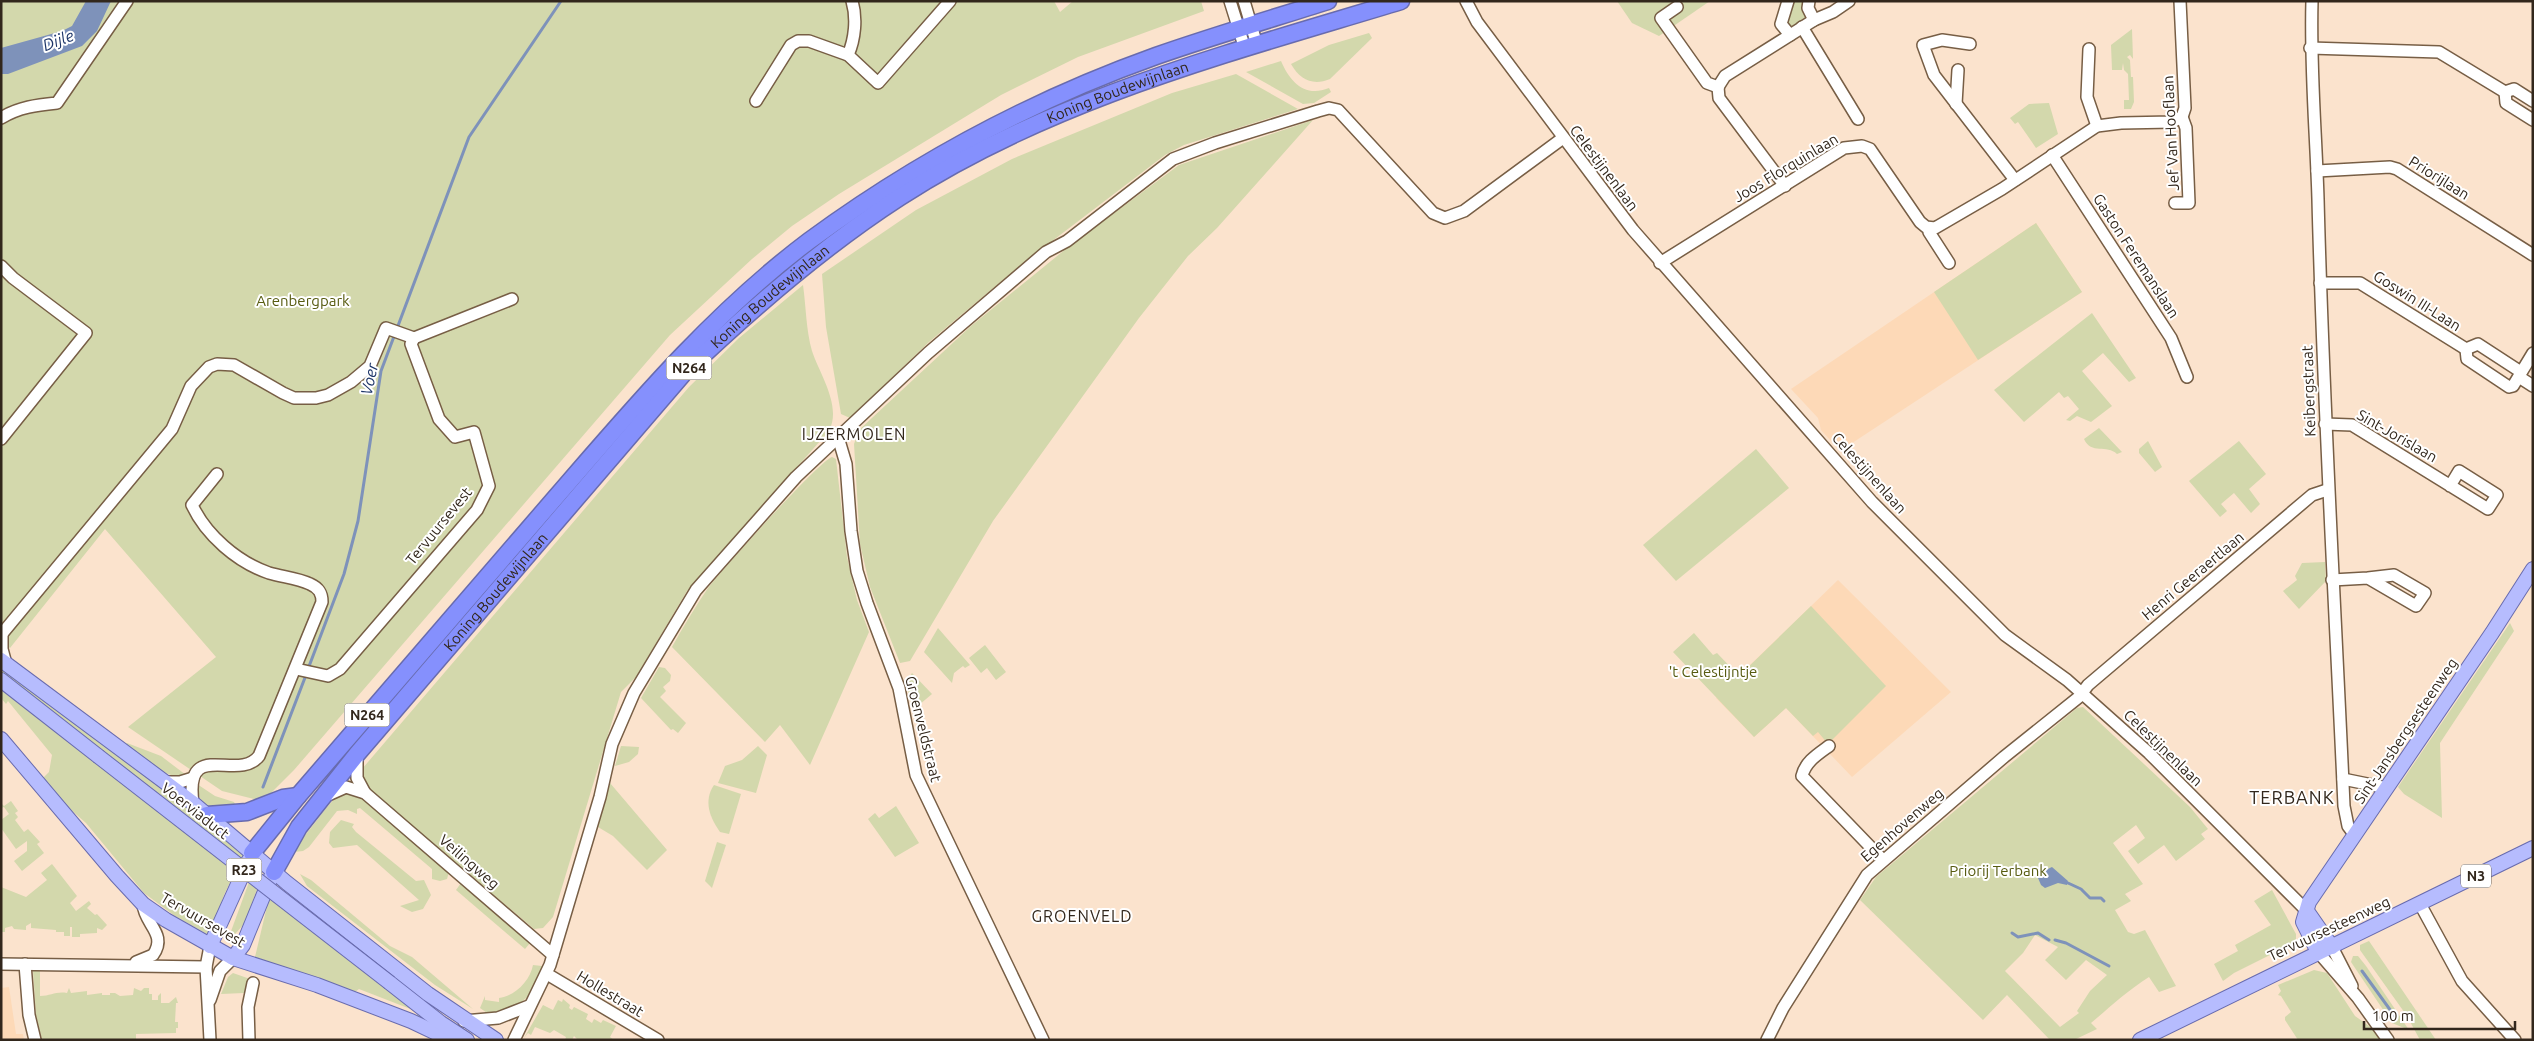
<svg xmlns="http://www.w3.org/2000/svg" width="2534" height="1041" font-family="Ubuntu,sans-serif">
<rect width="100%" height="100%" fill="#fbe3cd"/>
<!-- built -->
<g fill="#fdd9b7">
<path d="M 2036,223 L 2082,292 L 1840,451 L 1821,430 L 1818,418 L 1791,389 Z"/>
<path d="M 1838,580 L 1951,692 L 1852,777 L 1786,708 L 1754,737 L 1716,698 Z"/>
<path d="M 9,987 L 16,1034 L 23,1034 L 24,1040 L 1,1040 L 1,988 Z"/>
</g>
<!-- green -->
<g fill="#d3d8ac" fill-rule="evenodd">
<path d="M 1,1 L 1054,1 L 1060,12 L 1073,1 L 1201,1 L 1204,11 L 1078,57 L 1001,95 L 839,194 L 792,226 L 752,259 L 670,335 L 294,770 L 271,793 L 258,800 L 222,791 L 128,727 L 216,657 L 105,529 L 10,648 L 1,642 Z"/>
<path d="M 1617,1 L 1710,1 L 1659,36 L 1632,23 Z"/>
<path d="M 1788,1 L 1809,1 L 1811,14 L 1790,35 L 1782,19 Z"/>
<path d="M 2132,29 L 2133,59 L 2130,55 L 2127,57 L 2130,60 L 2131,77 L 2133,77 L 2134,102 L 2131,109 L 2124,109 L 2124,100 L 2129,100 L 2128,74 L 2124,70 L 2123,63 L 2122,70 L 2112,70 L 2111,45 Z"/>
<path d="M 1369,33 L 1372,38 L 1330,79 C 1313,86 1300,80 1291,64 L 1329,45 Z"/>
<path d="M 1281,61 C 1290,82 1305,98 1329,88 L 1331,92 L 1314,103 L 1303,104 L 1246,72 Z"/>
<path d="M 1236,74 L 1298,109 L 1184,145 L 1165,155 L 1022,264 L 929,342 L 850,418 L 841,414 L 826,327 L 822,274 L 916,210 L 1012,159 L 1172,93 Z"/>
<path d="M 2049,103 L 2058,134 L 2036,148 L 2018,122 L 2015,124 L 2010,118 L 2029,104 Z"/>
<path d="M 1313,120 L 1217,228 L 1188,256 L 1139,318 L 993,521 L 910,661 L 900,663 L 870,587 L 860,544 L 854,444 L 859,430 L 971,326 L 1067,248 L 1179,165 Z"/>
<path d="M 2036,223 L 2082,292 L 1978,360 L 1934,292 Z"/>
<path d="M 803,285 C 806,306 806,330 812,351 C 820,375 842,406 829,431 L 687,591 L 636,677 L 621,692 L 553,917 L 543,928 L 534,929 L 365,786 L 361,774 L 362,769 L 689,387 L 739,338 Z"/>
<path d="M 2092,313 L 2136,378 L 2129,382 L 2103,353 L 2082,371 L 2112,406 L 2091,422 L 2077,416 L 2070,421 L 2066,420 L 2079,409 L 2068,396 L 2064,398 L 2059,392 L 2024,422 L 1994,390 Z"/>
<path d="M 2099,428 L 2122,452 L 2117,454 C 2107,444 2091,455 2084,439 Z"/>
<path d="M 2148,441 L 2162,467 L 2155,472 L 2139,453 L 2139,449 Z"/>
<path d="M 2239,441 L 2266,474 L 2249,489 L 2260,504 L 2251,513 L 2234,493 L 2221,504 L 2227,511 L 2220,517 L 2189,481 Z"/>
<path d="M 1756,449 L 1789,488 L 1676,581 L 1643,545 Z"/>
<path d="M 832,457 L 836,459 L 847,557 L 857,600 L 869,632 L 810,765 L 780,725 L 765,742 L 672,647 C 683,627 695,607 708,588 C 721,571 819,461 832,457 Z"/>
<path d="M 2325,562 L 2326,581 L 2299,609 L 2283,591 L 2297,580 L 2295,576 L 2302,563 Z"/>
<path d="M 1811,606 L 1886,686 L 1828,744 L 1818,732 L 1813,736 L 1786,708 L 1754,737 L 1673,652 L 1694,633 L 1713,655 L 1717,653 L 1739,676 Z"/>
<path d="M 2510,623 L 2514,631 L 2440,743 L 2442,818 L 2404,794 L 2398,787 Z"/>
<path d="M 938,628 L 970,665 L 965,668 L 963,666 L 954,673 L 952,683 L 924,652 Z"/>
<path d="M 985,645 L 1006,672 L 996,680 L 987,668 L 981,673 L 969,658 Z"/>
<path d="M 659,667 L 665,668 L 671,675 L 670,681 L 663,687 L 666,691 L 660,697 L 686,723 L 678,733 L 673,729 L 671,730 L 641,698 Z"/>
<path d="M 1,668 L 190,809 L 241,852 L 243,855 L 224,895 L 210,934 L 207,934 L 175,916 L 144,893 L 86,823 L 45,787 L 41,780 L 49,772 L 52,755 L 8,701 L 6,704 L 1,698 Z"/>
<path d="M 912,673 L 932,694 L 913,710 L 906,683 Z"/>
<path d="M 2083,707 L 2190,807 L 2208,829 L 2201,834 L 2205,839 L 2176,861 L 2164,845 L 2138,864 L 2128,851 L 2145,838 L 2136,825 L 2113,843 L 2143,884 L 2125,894 L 2131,901 L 2115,910 L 2128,932 L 2134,934 L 2145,930 L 2176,986 L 2159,992 L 2149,977 C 2127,991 2110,1007 2091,1023 L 2097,1029 L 2074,1040 L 2050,1040 L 2007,995 L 1983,1020 L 1860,900 L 1876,877 L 2077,708 ZM 2035,935 L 2058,947 L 2045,960 L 2066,980 L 2086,960 L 2107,975 L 2090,991 L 2077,1011 L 2079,1013 L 2060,1027 L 2005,971 L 2023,953 Z"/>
<path d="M 127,743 L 161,756 L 186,775 C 169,783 140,755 126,744 Z"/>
<path d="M 621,746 L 639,747 L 638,754 L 629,762 L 615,766 Z"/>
<path d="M 758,746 L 767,755 L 756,793 L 718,783 L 725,766 L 742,760 Z"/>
<path d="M 610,783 L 667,850 L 647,870 L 613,836 L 598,827 Z"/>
<path d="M 197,784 L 215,796 L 234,802 L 238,809 C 214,808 199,813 197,784 Z"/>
<path d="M 714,785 L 741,794 L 729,834 L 720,832 C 710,818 703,801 714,785 Z"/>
<path d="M 344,791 L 358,794 L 449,872 L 447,879 L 440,881 L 432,879 L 432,869 L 360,808 L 357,809 L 357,814 L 348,810 L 337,811 L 309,847 L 303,851 L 294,852 L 295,845 C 314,829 324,805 344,791 Z"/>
<path d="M 11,801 L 18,811 L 15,813 L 18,817 L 15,820 L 24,832 L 28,829 L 40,842 L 37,844 L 44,853 L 22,871 L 14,861 L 27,851 L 27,841 L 16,849 L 1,828 L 1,820 L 9,814 L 4,807 L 1,808 L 1,803 L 4,806 Z"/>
<path d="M 896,806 L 919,843 L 895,857 L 868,819 L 875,813 L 879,818 Z"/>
<path d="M 341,820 L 354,824 L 352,827 L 356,832 L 416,881 L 424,880 L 431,895 L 423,909 L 412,912 L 400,906 L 419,900 L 357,845 L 333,848 L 329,843 L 330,832 Z"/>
<path d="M 717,842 L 726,845 L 712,888 L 705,881 Z"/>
<path d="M 52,864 L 77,896 L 70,903 L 76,911 L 89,901 L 91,904 L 87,908 L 95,915 L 97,914 L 107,925 L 102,930 L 97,928 L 97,933 L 80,934 L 80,937 L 72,937 L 72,927 L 70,927 L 70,936 L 64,936 L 64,932 L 56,932 L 56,930 L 31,928 L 31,923 L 26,926 L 26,930 L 14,929 L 12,926 L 5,928 L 5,932 L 1,932 L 1,887 L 26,897 L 47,880 L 41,873 Z"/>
<path d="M 300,874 L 311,880 L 390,946 L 412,957 L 473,1009 L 435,985 L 307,886 Z"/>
<path d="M 249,882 L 257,889 L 245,923 L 235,934 L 230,934 Z"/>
<path d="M 461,883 L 530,943 L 525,949 L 456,890 Z"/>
<path d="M 2272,890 L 2296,934 L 2296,942 L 2234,973 L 2223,981 L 2214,964 L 2238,951 L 2235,945 L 2271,925 L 2254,901 Z"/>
<path d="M 269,898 L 402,1002 L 459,1039 L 414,1018 L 418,1014 L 413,1010 L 359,989 L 352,994 L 267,964 L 267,961 L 258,958 L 257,961 L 255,957 Z"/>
<path d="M 2369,941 L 2436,1040 L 2420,1040 L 2407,1016 L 2360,950 L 2360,945 Z"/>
<path d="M 2353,956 L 2358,956 L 2366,966 L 2409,1030 L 2392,1023 L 2351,962 Z"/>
<path d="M 533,965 L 542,966 C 533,999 522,1006 490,1015 L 480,1008 L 485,996 L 485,1000 L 499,1002 L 499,998 C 515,996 530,981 533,965 Z"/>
<path d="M 2314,970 L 2327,973 L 2355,1016 L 2372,1028 L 2381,1040 L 2298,1040 L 2285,1020 L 2285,1017 L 2291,1012 L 2281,996 L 2278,995 L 2281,991 L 2278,985 Z"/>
<path d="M 33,971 L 40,971 L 40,996 C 51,996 56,991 67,993 L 69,988 L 71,993 L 87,991 L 87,995 L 102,993 L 102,995 L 110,995 L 110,993 L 115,993 L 120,996 L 133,995 L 134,988 L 141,991 L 144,988 L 149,988 L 149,994 L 152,994 L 152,1000 L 158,1000 L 158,996 L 161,993 L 161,1003 L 169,1003 L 176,997 L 178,1003 L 176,1003 L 175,1022 L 178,1022 L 178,1028 L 176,1028 L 176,1033 L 136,1034 L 136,1040 L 42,1040 L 36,1015 Z"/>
<path d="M 233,973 L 250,979 L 244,993 L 221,994 L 228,977 Z"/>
<path d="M 563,999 L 570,1005 L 569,1008 L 572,1010 L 574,1007 L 588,1014 L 586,1019 L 592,1023 L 594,1019 L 601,1023 L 603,1020 L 616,1026 L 610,1037 L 614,1040 L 578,1040 L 574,1036 L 572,1040 L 565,1040 L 566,1037 L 554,1030 L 550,1033 L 535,1027 L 531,1035 L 528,1033 L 524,1038 L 543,1005 L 553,1010 L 558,1000 L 562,1002 Z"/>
</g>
<!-- water -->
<g fill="#7e92ba">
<path d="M 86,1 L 111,1 L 97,31 L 82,46 L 8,74 L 1,74 L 1,48 L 62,31 L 72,26 Z"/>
<path d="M 2052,867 L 2068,881 L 2067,885 L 2058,883 L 2045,888 L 2041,885 L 2038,878 L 2041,872 Z"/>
</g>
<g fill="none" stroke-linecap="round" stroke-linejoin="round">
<!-- stream -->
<g stroke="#7e92ba" stroke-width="3">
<path d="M 308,669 L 344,574 L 358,521 L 381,371 L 469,137 L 561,1"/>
<path d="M 263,787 L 306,675"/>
<path d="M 2068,883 L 2081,889 L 2090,898 L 2101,898 L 2104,901"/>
<path d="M 2012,933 L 2018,937 L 2038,933 L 2049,940"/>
<path d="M 2055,940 L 2066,943 L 2109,966"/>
<path d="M 2362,971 L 2396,1018"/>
</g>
<!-- minor casing -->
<g stroke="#775e45" stroke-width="14">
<g id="minor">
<path d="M 1230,1 L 1245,49"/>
<path d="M 1244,1 L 1257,45"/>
<path d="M 1466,1 L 1477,22 L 1633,230 L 1872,502 L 2005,635 L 2067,680 L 2149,753 L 2307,911"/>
<path d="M 1788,1 L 1781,24 L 1790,35"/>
<path d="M 1809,1 L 1808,8 L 1814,20"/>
<path d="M 2180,1 L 2185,108 L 2182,117"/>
<path d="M 2312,1 C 2310,68 2316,133 2318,199 C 2323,402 2335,603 2344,806 L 2348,826 L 2354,834"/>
<path d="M 1677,7 L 1661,18 L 1707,83 L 1718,87"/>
<path d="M 1802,27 L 1858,119"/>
<path d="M 1970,44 L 1942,40 L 1923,45 L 1934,75 L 2015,180"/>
<path d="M 2310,48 L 2439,52 L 2505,92 L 2514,89 L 2533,101"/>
<path d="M 2089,49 L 2087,97 L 2097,126"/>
<path d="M 848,55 C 855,39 857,18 852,1"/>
<path d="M 1718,87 L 1725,76 L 1814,20 L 1833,12 L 1849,1"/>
<path d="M 1718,87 L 1719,98 L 1785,186"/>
<path d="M 2505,92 L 2506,103 L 2533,120"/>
<path d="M 756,101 L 791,45 L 798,41 L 809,41 L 848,55 L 878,83 L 950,1"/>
<path d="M 1956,104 L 1958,70"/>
<path d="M 1,118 C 19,107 37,105 57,103 L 127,1"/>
<path d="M 2052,155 L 2171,338 L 2187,377"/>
<path d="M 2317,171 L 2390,167 L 2397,169 L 2533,255"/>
<path d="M 2175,203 L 2189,203 L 2186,128 L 2182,117"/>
<path d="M 1929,228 L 1929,232 L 1949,263"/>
<path d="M 1660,263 L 1844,148 L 1862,146 L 1870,149 L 1920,222 L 1926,227 L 1935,228 L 2002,189 L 2097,126 L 2121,123 L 2172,122 L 2182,117"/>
<path d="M 1,266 L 13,278 L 86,333 L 1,439"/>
<path d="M 2320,283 L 2360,283 L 2466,349"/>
<path d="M 2466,349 L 2467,359 L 2509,387 L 2513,386 L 2533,353"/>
<path d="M 2466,349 L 2478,344 L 2521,372"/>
<path d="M 2519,377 L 2533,386"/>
<path d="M 2325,424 L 2352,425 L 2488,509 L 2497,495 L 2459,471 L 2450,486"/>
<path d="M 838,437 L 846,464 L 851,531 L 857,571 L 867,603 L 899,688 L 916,775 L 1043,1040"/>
<path d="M 2332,580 L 2368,578 L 2416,606 L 2425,593 L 2394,575 L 2368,578"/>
<path d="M 1,635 L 172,429 L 191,386 L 209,367 L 217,364 L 234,365 L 283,393 L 294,398 L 316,398 L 328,395 L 351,382 L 370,366 L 386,328 L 414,338 L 512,299"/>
<path d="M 2,635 L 2,649 L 6,664"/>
<path d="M 296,669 L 328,676 L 340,669 L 477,510 L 489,486 L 474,432 L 455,437 L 439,419 L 411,344 L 414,338"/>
<path d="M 1829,746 C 1818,754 1805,762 1802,776 L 1883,860"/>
<path d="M 357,756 L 357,778 L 365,793"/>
<path d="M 2343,779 L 2387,788"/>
<path d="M 165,782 L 180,782 L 193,778"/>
<path d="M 328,795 L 346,787 L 365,793 L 553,955"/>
<path d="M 193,803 C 184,737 238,783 259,756 L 322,602 C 322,593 319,588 310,584 C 298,578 283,577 269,573 C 237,562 206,535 192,505 L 217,474"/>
<path d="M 2420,904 L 2462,981 L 2515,1040"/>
<path d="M 2332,947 L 2352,986"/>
<path d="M 2318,952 L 2358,998 L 2388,1040"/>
<path d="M 136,962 L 153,955 C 168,934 144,924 143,904"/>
<path d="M 1,964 L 206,967"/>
<path d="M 25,964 L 29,1015 L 35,1040"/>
<path d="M 547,974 L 658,1040"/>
<path d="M 210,1000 L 220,971 L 233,958"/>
<path d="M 464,1021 L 498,1018 L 529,1006"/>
<path d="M 210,1040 L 206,967 L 210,946"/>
<path d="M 249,1040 L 248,1007 L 253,983"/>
<path d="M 514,1040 L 550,965 L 600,797 L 612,744 L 634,693 L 696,590 L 796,477 L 928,353 L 1046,252 L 1067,241 L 1173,159 L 1215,143 L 1318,111 L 1329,108 L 1338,110 L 1433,213 L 1445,218 L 1464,211 L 1563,138"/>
<path d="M 1767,1040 L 1783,1008 L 1867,875 L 2004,757 L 2079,697 L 2088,685 L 2312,495 L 2327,490"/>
</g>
</g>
<!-- major casing -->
<g stroke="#686bae" stroke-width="16">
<g id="major">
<path d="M 1,660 L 193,803 L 287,883 L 428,994 L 496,1040"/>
<path d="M 1,680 L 98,756"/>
<path d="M 1,739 L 117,876 L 143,904 L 166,920 L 233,958 L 317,985 L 411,1021 L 451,1040"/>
<path d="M 2307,911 L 2332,947"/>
<path d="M 210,946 L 249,860"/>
<path d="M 2318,952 L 2303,922 L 2309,902 L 2492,633 L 2533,569"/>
<path d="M 233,958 L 243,945 L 271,877"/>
<path d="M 390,983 L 441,1023 L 467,1040"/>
<path d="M 2140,1040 L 2533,848"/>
</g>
</g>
<!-- highway casing -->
<g stroke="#686bae" stroke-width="19">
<g id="highway">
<path d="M 207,815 L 247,812 L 283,798 L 298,796"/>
<path d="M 252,853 L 298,796 C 384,696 470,597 556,497 C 634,407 712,314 809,241 C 914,164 1033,100 1156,56 C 1213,36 1271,19 1328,1"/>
<path id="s1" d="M 274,872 L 299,827 L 357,754 L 683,374 C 750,310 821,248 900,197 C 1051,99 1230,53 1401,1"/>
</g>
</g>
<!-- minor -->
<use href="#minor" stroke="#fff" stroke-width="11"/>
<!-- major -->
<use href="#major" stroke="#b6bcfe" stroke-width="14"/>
<!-- highway -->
<use href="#highway" stroke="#8590fd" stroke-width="16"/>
<!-- major-bridge casing -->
<g stroke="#686bae" stroke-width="16" stroke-linecap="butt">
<path id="major-bridge" d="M 98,756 L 390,983"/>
</g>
<!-- major-bridge -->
<use href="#major-bridge" stroke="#b6bcfe" stroke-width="14"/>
</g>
<g text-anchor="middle" stroke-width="4" stroke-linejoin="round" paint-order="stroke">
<!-- shield labels -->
<g fill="#fff" stroke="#706860" stroke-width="1">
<rect x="666.5" y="356.5" width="45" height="23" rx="4"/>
<rect x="344.5" y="703.5" width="45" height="23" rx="4"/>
<rect x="226.5" y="858.5" width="35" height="23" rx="4"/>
<rect x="2461" y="864.5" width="30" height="23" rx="4"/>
</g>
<g font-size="14" font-weight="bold" fill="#32271c">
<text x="689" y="373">N264</text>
<text x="367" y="720">N264</text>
<text x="244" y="875">R23</text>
<text x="2476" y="881">N3</text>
</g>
<!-- street labels -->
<g font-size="15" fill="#32271c" stroke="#fff">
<text dy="5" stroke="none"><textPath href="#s1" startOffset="1168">Koning Boudewijnlaan</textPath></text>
<text transform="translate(2171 133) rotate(-93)" y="5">Jef Van Hooflaan</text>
<text transform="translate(1604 168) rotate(53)" y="5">Celestijnenlaan</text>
<text transform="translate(1786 168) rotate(-31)" y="5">Joos Florquinlaan</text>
<text transform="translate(2439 178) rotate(32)" y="5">Priorijlaan</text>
<text transform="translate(2136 256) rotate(57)" y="5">Gaston Feremanslaan</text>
<text dy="5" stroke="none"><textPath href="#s1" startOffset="762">Koning Boudewijnlaan</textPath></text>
<text transform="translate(2417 301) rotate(32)" y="5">Goswin III-Laan</text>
<text transform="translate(2309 391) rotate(-92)" y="5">Keibergstraat</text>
<text transform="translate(2397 436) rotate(30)" y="5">Sint-Jorislaan</text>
<text transform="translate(1869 473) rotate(48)" y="5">Celestijnenlaan</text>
<text transform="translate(439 526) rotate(-51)" y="5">Tervuursevest</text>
<text transform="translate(2193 576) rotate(-40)" y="5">Henri Geeraertlaan</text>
<text dy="5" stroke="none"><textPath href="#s1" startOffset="358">Koning Boudewijnlaan</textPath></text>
<text transform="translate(923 729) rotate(76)" y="5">Groenveldstraat</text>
<text transform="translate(2406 731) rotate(-56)" y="5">Sint-Jansbergsesteenweg</text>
<text transform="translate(2163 748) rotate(44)" y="5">Celestijnenlaan</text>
<text transform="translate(195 811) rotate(38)" y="5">Voerviaduct</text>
<text transform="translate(1902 825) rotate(-41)" y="5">Egenhovenweg</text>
<text transform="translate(469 862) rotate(41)" y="5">Veilingweg</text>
<text transform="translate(203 920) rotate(30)" y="5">Tervuursevest</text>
<text transform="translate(2329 929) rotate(-25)" y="5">Tervuursesteenweg</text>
<text transform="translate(610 994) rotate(31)" y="5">Hollestraat</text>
</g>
<!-- park labels -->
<g font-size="15" fill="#575b10" stroke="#fff">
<text x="303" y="306">Arenbergpark</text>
<text x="1713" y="677">'t Celestijntje</text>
<text x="1998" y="876">Priorij Terbank</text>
</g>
<!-- water labels -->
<g font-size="16" font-style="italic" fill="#1d3568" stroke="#fff">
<text transform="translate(58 40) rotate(-21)" y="6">Dijle</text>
<text transform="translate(369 379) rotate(-78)" y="6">Voer</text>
</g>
<!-- neighbourhood labels -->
<g font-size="16" letter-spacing="1" fill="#32271c" stroke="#fff">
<text x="854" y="440">IJZERMOLEN</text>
<text x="1082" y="922">GROENVELD</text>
</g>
<!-- quarter labels -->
<g font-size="18" letter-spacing="1" fill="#32271c" stroke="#fff">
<text x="2292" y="804">TERBANK</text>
</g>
</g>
<!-- border -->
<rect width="2534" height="1041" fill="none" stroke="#32271c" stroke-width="5"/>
<!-- scale -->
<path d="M2364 1021v8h151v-8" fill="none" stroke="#32271c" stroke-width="2.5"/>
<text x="2372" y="1021" font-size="15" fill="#32271c" stroke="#ffffff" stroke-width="4" paint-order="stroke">100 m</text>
</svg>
